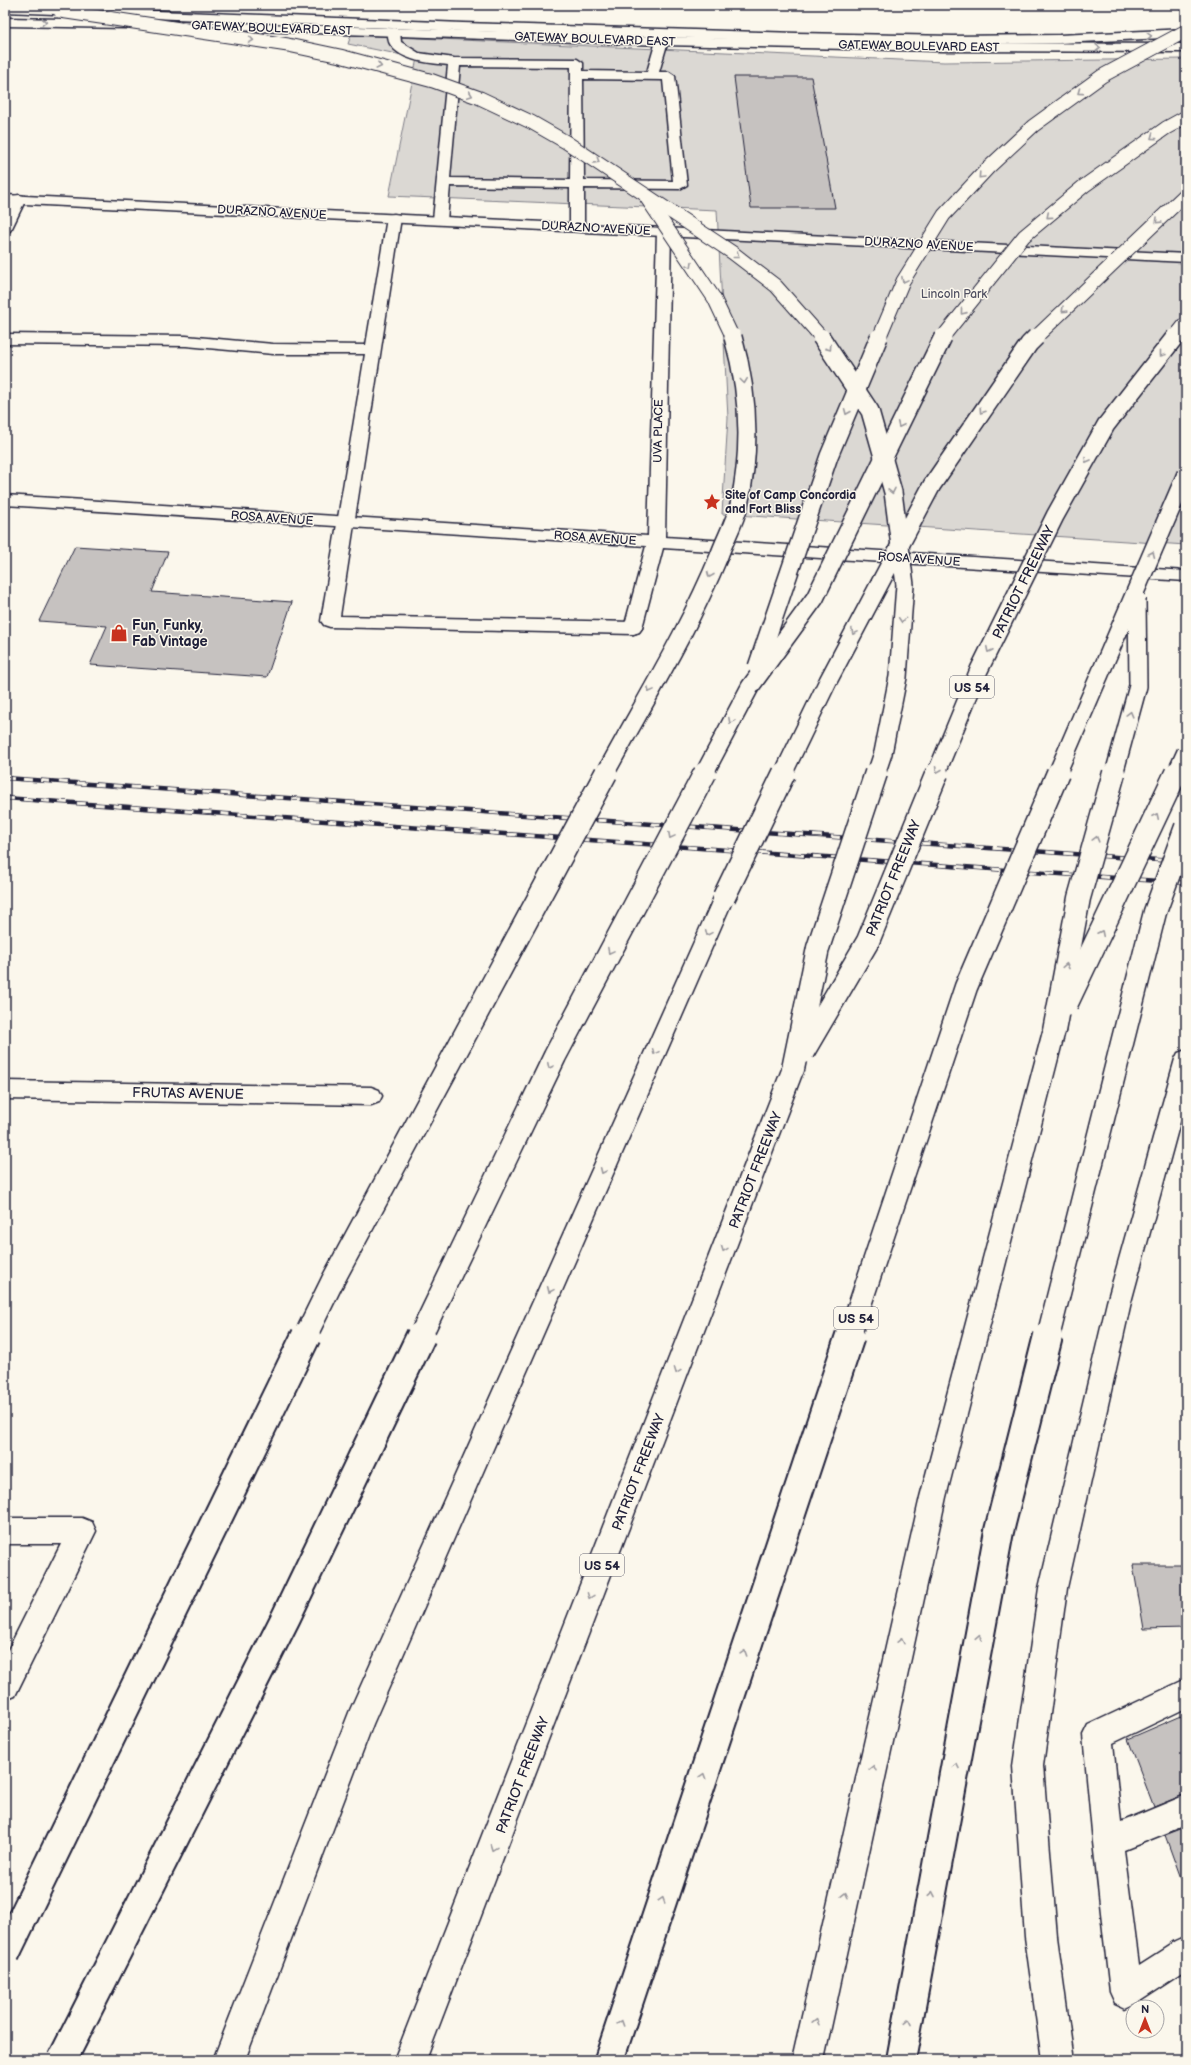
<svg xmlns="http://www.w3.org/2000/svg" width="1191" height="2065" font-family="'Balsamiq Sans',sans-serif">
<rect width="100%" height="100%" fill="#fbf7ec"/>
<filter id="ink" filterUnits="userSpaceOnUse"><feTurbulence type="fractalNoise" baseFrequency=".025" numOctaves="2"/><feDisplacementMap in="SourceGraphic" scale="8" xChannelSelector="R" yChannelSelector="G"/><feConvolveMatrix kernelMatrix="1 2 1 2 8 2 1 2 1" color-interpolation-filters="sRGB"/></filter>
<g filter="url(#ink)">
<!-- green -->
<path fill="#dbd8d3" stroke="#7e7d87" d="M 351,35 L 944,62 L 1186,59 L 1186,545 L 722,514 L 728,418 L 717,210 L 389,196 L 417,58 L 348,44 Z"/>
<!-- building -->
<g fill="#c6c2c0" stroke="#22223b">
<path d="M 734,77 L 811,77 L 835,208 L 751,208 Z"/>
<path d="M 75,546 L 168,552 L 152,592 L 292,602 L 267,677 L 90,665 L 107,626 L 39,621 Z"/>
<path d="M 1133,1565 L 1186,1565 L 1186,1628 L 1144,1629 Z"/>
<path d="M 1186,1714 L 1186,1794 L 1154,1807 L 1128,1739 Z"/>
<path d="M 1186,1827 L 1186,1881 L 1182,1882 L 1165,1835 Z"/>
</g>
<g fill="none" stroke-linecap="round" stroke-linejoin="round">
<!-- lane casing -->
<g stroke="#22223b" stroke-width="3">
<g id="lane">
<path d="M 394,28 L 400,32 L 401,42 L 419,53 L 454,58 L 577,59 L 583,63 L 583,71 L 647,72 L 656,41 L 662,37 L 666,38 L 668,41 L 659,72 L 669,72 L 675,76 L 687,185 L 680,189 L 584,188 L 584,227 L 582,230 L 572,230 L 570,227 L 570,188 L 450,186 L 447,220 L 445,223 L 435,223 L 433,220 L 448,65 C 430,63 400,61 390,44 C 388,41 388,36 388,32 ZM 460,66 L 571,67 L 570,180 L 450,178 ZM 583,79 L 663,80 L 673,181 L 584,180 Z"/>
<path d="M 394,214 L 399,215 L 401,218 L 340,616 L 633,622 L 639,624 L 642,628 L 639,632 L 633,634 L 330,627 L 324,625 L 321,621 L 365,354 L 273,354 L 186,346 L 5,344 L 5,334 L 186,336 L 273,344 L 366,345 L 387,218 L 389,215 Z"/>
<path d="M 1186,1050 L 1186,1100 L 1131,1302 L 1067,1588 L 1043,1766 L 1057,1937 L 1074,2060 L 1042,2060 L 1025,1937 L 1013,1766 L 1039,1588 L 1107,1302 L 1175,1059 L 1178,1053 Z"/>
<path d="M 5,1518 L 82,1518 L 92,1522 L 96,1531 L 15,1696 L 5,1700 L 5,1656 L 61,1544 L 5,1544 Z"/>
<path d="M 1186,1679 L 1186,1708 L 1113,1743 L 1121,1822 L 1186,1795 L 1186,1825 L 1124,1850 L 1139,1965 L 1175,1942 L 1186,1937 L 1186,1971 L 1137,2003 L 1126,2008 L 1115,2003 L 1110,1992 L 1093,1842 L 1083,1735 L 1088,1725 Z"/>
</g>
</g>
<!-- street casing -->
<g stroke="#22223b" stroke-width="3">
<g id="street">
<path d="M 19,195 L 24,196 L 26,199 L 12,228 L 10,231 L 5,232 L 5,214 L 14,196 Z"/>
<path d="M 664,228 L 669,229 L 671,232 L 665,537 L 1186,571 L 1186,581 L 663,548 L 642,628 L 639,632 L 633,634 L 627,632 L 624,628 L 646,546 L 5,505 L 5,495 L 648,536 L 657,232 L 659,229 Z"/>
<path d="M 5,1081 L 371,1087 L 379,1090 L 382,1096 L 379,1102 L 371,1105 L 5,1099 Z"/>
</g>
</g>
<!-- secondary casing -->
<g stroke="#22223b" stroke-width="3">
<g id="secondary">
<path d="M 5,18 L 126,20 L 132,24 L 126,28 L 5,26 Z"/>
<path d="M 176,21 L 662,37 L 940,43 L 1186,44 L 1186,52 L 940,51 L 662,45 L 172,28 L 170,25 L 172,22 Z"/>
<path d="M 5,195 L 1186,254 L 1186,262 L 5,203 Z"/>
</g>
</g>
<!-- highway casing -->
<g stroke="#22223b" stroke-width="3">
<g id="highway">
<path d="M 5,5 L 463,23 L 797,33 L 953,36 L 1059,35 L 1186,29 L 1186,37 L 1059,43 L 953,44 L 797,41 L 463,31 L 5,12 Z"/>
<path d="M 724,889 L 731,892 L 734,897 L 373,1724 L 245,2060 L 213,2060 L 350,1710 L 714,897 L 717,892 Z"/>
<path d="M 1054,1022 L 1062,1025 L 1065,1031 L 946,1497 L 824,2060 L 792,2060 L 920,1497 L 1043,1031 L 1046,1025 Z"/>
<path d="M 793,1060 L 801,1063 L 804,1069 L 426,2060 L 394,2060 L 782,1069 L 785,1063 Z"/>
</g>
</g>
<!-- lane -->
<use href="#lane" fill="#fbf7ec" fill-rule="evenodd"/>
<!-- street -->
<use href="#street" fill="#fbf7ec" fill-rule="evenodd"/>
<!-- secondary -->
<use href="#secondary" fill="#fbf7ec" fill-rule="evenodd"/>
<!-- highway -->
<use href="#highway" fill="#fbf7ec" fill-rule="evenodd"/>
<!-- rail casing -->
<g stroke="#22223b" stroke-width="4.5">
<g id="rail">
<path d="M 5,778 L 1186,862"/>
<path d="M 5,798 L 1186,883"/>
</g>
</g>
<!-- rail -->
<use href="#rail" stroke="#fbf7ec" stroke-width="3" stroke-dasharray="9" stroke-linecap="butt"/>
<!-- highway-bridge-far3 casing -->
<g stroke="#22223b" stroke-width="15" stroke-linecap="butt">
<g id="highway-bridge-far3">
<path d="M 60,11 L 288,45 L 340,56 L 433,81 L 480,98 L 531,122 L 566,142 L 733,253 L 776,286 L 822,338"/>
<path d="M 646,197 L 714,298 L 733,338"/>
<path d="M 879,338 L 903,281 L 944,215 L 988,168 L 1033,126 L 1102,76 L 1186,31"/>
<path d="M 942,338 L 1024,236 L 1084,186 L 1166,128 L 1186,117"/>
<path d="M 1035,338 L 1186,194"/>
<path d="M 1174,338 L 1186,323"/>
</g>
</g>
<!-- highway-bridge-far2 casing -->
<g stroke="#22223b" stroke-width="20" stroke-linecap="butt">
<g id="highway-bridge-far2">
<path d="M 821,337 L 870,411 L 893,492 L 905,585 L 898,677 L 883,753 L 876,774"/>
<path d="M 757,667 L 829,456 L 879,337"/>
<path d="M 605,774 C 644,702 688,631 719,556 C 725,539 735,522 739,505 C 752,447 749,393 733,337"/>
<path d="M 704,774 L 750,687 L 815,598 L 943,337"/>
<path d="M 783,774 L 828,681 L 932,485 L 1029,344 L 1036,337"/>
<path d="M 936,774 L 979,670 L 1055,516 L 1106,425 L 1175,337"/>
<path d="M 1057,774 L 1186,474"/>
<path d="M 1114,774 L 1138,686 L 1137,599"/>
<path d="M 1176,774 L 1186,752"/>
</g>
</g>
<!-- highway-bridge-far1 casing -->
<g stroke="#22223b" stroke-width="25" stroke-linecap="butt">
<g id="highway-bridge-far1">
<path d="M 724,897 L 784,773"/>
<path d="M 1066,1005 L 1176,773"/>
<path d="M 1054,1031 L 1079,898 L 1114,773"/>
<path d="M 803,1052 L 868,941 L 937,773"/>
<path d="M 793,1069 L 818,948 L 876,773"/>
<path d="M 305,1337 L 332,1282 L 606,773"/>
<path d="M 420,1337 L 555,1056 L 705,773"/>
<path d="M 849,1337 L 966,987 L 1058,773"/>
<path d="M 1048,1337 L 1155,912 L 1186,827"/>
</g>
</g>
<!-- highway-bridge casing -->
<g stroke="#22223b" stroke-width="32" stroke-linecap="butt">
<g id="highway-bridge">
<path d="M 5,1954 L 306,1336"/>
<path d="M 62,2060 L 286,1617 L 421,1336"/>
<path d="M 609,2060 L 850,1336"/>
<path d="M 901,2060 L 999,1531 L 1048,1336"/>
</g>
</g>
<!-- highway-bridge-far3 -->
<use href="#highway-bridge-far3" stroke="#fbf7ec" stroke-width="13"/>
<!-- highway-bridge-far2 -->
<use href="#highway-bridge-far2" stroke="#fbf7ec" stroke-width="17"/>
<!-- highway-bridge-far1 -->
<use href="#highway-bridge-far1" stroke="#fbf7ec" stroke-width="22"/>
<!-- highway-bridge -->
<use href="#highway-bridge" stroke="#fbf7ec" stroke-width="28"/>
</g>
<!-- one-way arrows -->
<defs><path id="oneway-chevron" d="M-2-3.5L2.5 0L-2 3.5" fill="none" stroke-width="1.6" stroke-linecap="round" stroke-linejoin="round"/></defs>
<g stroke="#99979c">
<use href="#oneway-chevron" transform="translate(44 22) rotate(1)"/>
<use href="#oneway-chevron" transform="translate(1149 36) rotate(-3)"/>
<use href="#oneway-chevron" transform="translate(251 40) rotate(9)"/>
<use href="#oneway-chevron" transform="translate(1098 48)"/>
<use href="#oneway-chevron" transform="translate(379 66) rotate(14)"/>
<use href="#oneway-chevron" transform="translate(1080 92) rotate(144)"/>
<use href="#oneway-chevron" transform="translate(470 95) rotate(20)"/>
<use href="#oneway-chevron" transform="translate(1153 137) rotate(144)"/>
<use href="#oneway-chevron" transform="translate(597 161) rotate(32)"/>
<use href="#oneway-chevron" transform="translate(981 176) rotate(133)"/>
<use href="#oneway-chevron" transform="translate(1049 216) rotate(140)"/>
<use href="#oneway-chevron" transform="translate(1158 221) rotate(136)"/>
<use href="#oneway-chevron" transform="translate(737 256) rotate(38)"/>
<use href="#oneway-chevron" transform="translate(690 265) rotate(59)"/>
<use href="#oneway-chevron" transform="translate(904 280) rotate(118)"/>
<use href="#oneway-chevron" transform="translate(1064 310) rotate(136)"/>
<use href="#oneway-chevron" transform="translate(963 312) rotate(129)"/>
<use href="#oneway-chevron" transform="translate(829 348) rotate(55)"/>
<use href="#oneway-chevron" transform="translate(1162 354) rotate(128)"/>
<use href="#oneway-chevron" transform="translate(744 381) rotate(83)"/>
<use href="#oneway-chevron" transform="translate(982 411) rotate(124)"/>
<use href="#oneway-chevron" transform="translate(847 412) rotate(113)"/>
<use href="#oneway-chevron" transform="translate(900 425) rotate(115)"/>
<use href="#oneway-chevron" transform="translate(1087 460) rotate(119)"/>
<use href="#oneway-chevron" transform="translate(892 491) rotate(78)"/>
<use href="#oneway-chevron" transform="translate(1152 554) rotate(-67)"/>
<use href="#oneway-chevron" transform="translate(710 575) rotate(112)"/>
<use href="#oneway-chevron" transform="translate(902 620) rotate(94)"/>
<use href="#oneway-chevron" transform="translate(854 632) rotate(118)"/>
<use href="#oneway-chevron" transform="translate(989 650) rotate(116)"/>
<use href="#oneway-chevron" transform="translate(650 690) rotate(118)"/>
<use href="#oneway-chevron" transform="translate(1130 714) rotate(-75)"/>
<use href="#oneway-chevron" transform="translate(731 721) rotate(118)"/>
<use href="#oneway-chevron" transform="translate(938 770) rotate(112)"/>
<use href="#oneway-chevron" transform="translate(1156 816) rotate(-65)"/>
<use href="#oneway-chevron" transform="translate(671 836) rotate(118)"/>
<use href="#oneway-chevron" transform="translate(1096 839) rotate(-75)"/>
<use href="#oneway-chevron" transform="translate(708 933) rotate(114)"/>
<use href="#oneway-chevron" transform="translate(1101 933) rotate(-64)"/>
<use href="#oneway-chevron" transform="translate(610 951) rotate(118)"/>
<use href="#oneway-chevron" transform="translate(1066 966) rotate(-79)"/>
<use href="#oneway-chevron" transform="translate(655 1052) rotate(114)"/>
<use href="#oneway-chevron" transform="translate(550 1066) rotate(116)"/>
<use href="#oneway-chevron" transform="translate(603 1171) rotate(114)"/>
<use href="#oneway-chevron" transform="translate(724 1249) rotate(111)"/>
<use href="#oneway-chevron" transform="translate(550 1290) rotate(114)"/>
<use href="#oneway-chevron" transform="translate(677 1371) rotate(111)"/>
<use href="#oneway-chevron" transform="translate(590 1596) rotate(111)"/>
<use href="#oneway-chevron" transform="translate(979 1638) rotate(-79)"/>
<use href="#oneway-chevron" transform="translate(901 1641) rotate(-77)"/>
<use href="#oneway-chevron" transform="translate(744 1653) rotate(-72)"/>
<use href="#oneway-chevron" transform="translate(956 1766) rotate(-79)"/>
<use href="#oneway-chevron" transform="translate(873 1768) rotate(-77)"/>
<use href="#oneway-chevron" transform="translate(703 1776) rotate(-72)"/>
<use href="#oneway-chevron" transform="translate(493 1848) rotate(111)"/>
<use href="#oneway-chevron" transform="translate(932 1894) rotate(-79)"/>
<use href="#oneway-chevron" transform="translate(845 1895) rotate(-77)"/>
<use href="#oneway-chevron" transform="translate(662 1900) rotate(-72)"/>
<use href="#oneway-chevron" transform="translate(816 2022) rotate(-77)"/>
<use href="#oneway-chevron" transform="translate(908 2022) rotate(-79)"/>
<use href="#oneway-chevron" transform="translate(621 2023) rotate(-72)"/>
</g>
</g>
<!-- icons -->
<defs>
<g id="sight-bare" transform="scale(1.38)"><path d="M0-6L1.8-2.2L6-1.7L2.9 1.2L3.7 5.4L0 3.3L-3.7 5.4L-2.9 1.2L-6-1.7L-1.8-2.2Z" fill="#c8321e" stroke="#fbf7ec" stroke-width="2.5" paint-order="stroke"/></g>
<g id="shop-bare" transform="scale(1.38)"><path d="M-5-2.5h2.3a2.7 3.5 0 0 1 5.4 0H5L5.5 6h-11ZM-1.5-2.5h3a1.5 2.3 0 0 0-3 0Z" fill="#c8321e" stroke="#fbf7ec" stroke-width="2.5" paint-order="stroke"/></g>
</defs>
<g fill-rule="evenodd">
<use href="#sight-bare" x="712" y="502"/>
<use href="#shop-bare" x="119" y="633"/>
</g>
<g text-anchor="middle" stroke-width="3" stroke-linejoin="round" paint-order="stroke">
<!-- far-street labels -->
<g font-size="12" fill="#22223b" stroke="#fbf7ec">
<text transform="translate(272 28) rotate(2)" y="4">GATEWAY BOULEVARD EAST</text>
<text transform="translate(595 39) rotate(2)" y="4">GATEWAY BOULEVARD EAST</text>
<text transform="translate(919 46) rotate(1)" y="4">GATEWAY BOULEVARD EAST</text>
<text transform="translate(272 212) rotate(3)" y="4">DURAZNO AVENUE</text>
<text transform="translate(596 228) rotate(3)" y="4">DURAZNO AVENUE</text>
<text transform="translate(919 244) rotate(3)" y="4">DURAZNO AVENUE</text>
<text transform="translate(658 431) rotate(-89)" y="4">UVA PLACE</text>
<text transform="translate(272 518) rotate(4)" y="4">ROSA AVENUE</text>
<text transform="translate(595 538) rotate(4)" y="4">ROSA AVENUE</text>
<text transform="translate(919 559) rotate(4)" y="4">ROSA AVENUE</text>
</g>
<!-- far-park labels -->
<g font-size="12" fill="#505061" stroke="#fbf7ec">
<text x="954" y="298">Lincoln Park</text>
</g>
<!-- far-poi labels -->
<g font-size="12" font-weight="bold" fill="#22223b" stroke="#fbf7ec" text-anchor="start">
<text x="725" y="499">Site of Camp Concordia<tspan x="725" dy="14">and Fort Bliss</tspan></text>
</g>
<!-- shield labels -->
<g fill="#fbf7ec" stroke="#636270" stroke-width="1">
<rect x="950" y="676" width="44" height="22" rx="3"/>
<rect x="834" y="1307" width="44" height="22" rx="3"/>
<rect x="580" y="1554" width="44" height="22" rx="3"/>
</g>
<g font-size="13" font-weight="bold" fill="#22223b">
<text x="972" y="692">US 54</text>
<text x="856" y="1323">US 54</text>
<text x="602" y="1570">US 54</text>
</g>
<!-- street labels -->
<g font-size="14" fill="#22223b" stroke="#fbf7ec">
<text transform="translate(1023 582) rotate(-64)" y="5">PATRIOT FREEWAY</text>
<text transform="translate(893 878) rotate(-68)" y="5">PATRIOT FREEWAY</text>
<text transform="translate(188 1093) rotate(1)" y="5">FRUTAS AVENUE</text>
<text transform="translate(755 1170) rotate(-69)" y="5">PATRIOT FREEWAY</text>
<text transform="translate(638 1472) rotate(-69)" y="5">PATRIOT FREEWAY</text>
<text transform="translate(522 1775) rotate(-69)" y="5">PATRIOT FREEWAY</text>
</g>
<!-- poi labels -->
<g font-size="14" font-weight="bold" fill="#22223b" stroke="#fbf7ec" text-anchor="start">
<text x="132" y="630">Fun, Funky,<tspan x="132" dy="16">Fab Vintage</tspan></text>
</g>
</g>
<!-- margin -->
<rect width="1191" height="2065" fill="none" stroke="#fbf7ec" stroke-width="20"/>
<rect x="10" y="10" width="1171" height="2045" fill="none" stroke="#22223b" stroke-width="1.5" filter="url(#ink)"/>
<!-- north arrow -->
<g transform="translate(1145 2019)"><circle r="19" fill="#fbf7ec" stroke="#a4a2a5"/>
<path d="M0-3L7 15L0 10L-7 15Z" fill="#c8321e"/>
<text y="-6" font-size="11" font-weight="bold" text-anchor="middle" fill="#22223b">N</text>
</g>
</svg>
